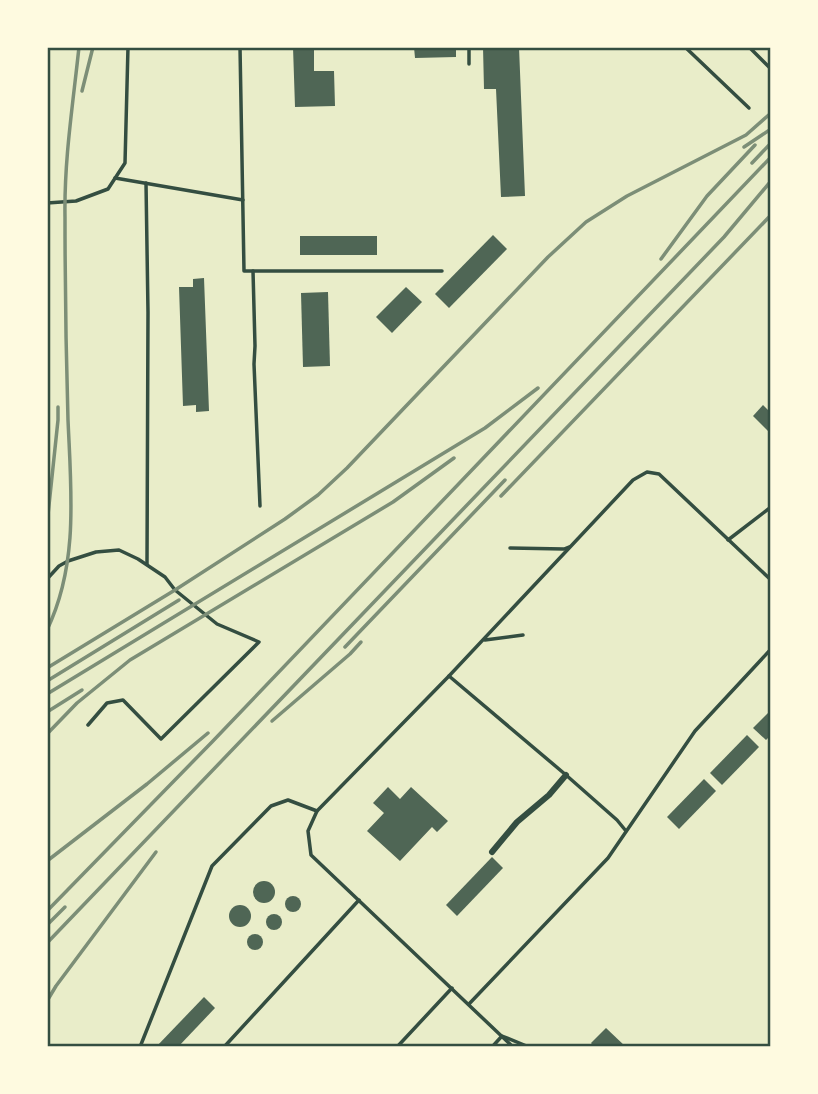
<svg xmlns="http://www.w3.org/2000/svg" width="818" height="1094" font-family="Quicksand,sans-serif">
<rect width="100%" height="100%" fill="#e9edc9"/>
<!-- building -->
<g fill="#4f6655">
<path d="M 293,47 L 314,47 L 314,71 L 334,71 L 335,106 L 295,107 Z"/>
<path d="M 414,47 L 456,47 L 456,57 L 415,58 Z"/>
<path d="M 483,47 L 519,47 L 525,196 L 501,197 L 496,89 L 484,89 Z"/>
<path d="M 493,235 L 507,249 L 449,308 L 435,294 Z"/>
<rect x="300" y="236" width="77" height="19"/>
<path d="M 204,278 L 209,411 L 196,412 L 196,405 L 183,406 L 179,287 L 193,287 L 193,279 Z"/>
<path d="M 406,287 L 422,302 L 392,333 L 376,317 Z"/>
<path d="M 328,292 L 330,366 L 303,367 L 301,293 Z"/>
<path d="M 763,405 L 771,413 L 771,434 L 753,416 Z"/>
<path d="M 771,710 L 771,735 L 766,740 L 753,728 Z"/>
<path d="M 747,735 L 759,747 L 722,785 L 710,773 Z"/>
<path d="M 704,779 L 716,791 L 679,829 L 667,817 Z"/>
<path d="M 388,787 L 400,799 L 411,787 L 448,821 L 437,832 L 432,827 L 400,861 L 367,831 L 384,813 L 373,803 Z"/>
<path d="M 492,857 L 503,868 L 457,916 L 446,905 Z"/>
<circle cx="264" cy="892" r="11"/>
<circle cx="293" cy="904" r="8"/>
<circle cx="240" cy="916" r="11"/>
<circle cx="274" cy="922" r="8"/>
<circle cx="255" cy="942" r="8"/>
<path d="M 204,997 L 215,1008 L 178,1047 L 156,1047 Z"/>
<path d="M 606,1028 L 626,1047 L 594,1047 L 591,1043 Z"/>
</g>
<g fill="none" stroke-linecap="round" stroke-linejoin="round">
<!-- service -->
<g stroke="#344e41" stroke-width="3.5">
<path d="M 240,47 L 244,271 L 442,271"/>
<path d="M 685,47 L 749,108"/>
<path d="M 749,47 L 771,69"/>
<path d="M 469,64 L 469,47"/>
<path d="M 115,178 L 243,200"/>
<path d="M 146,183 L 148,312 L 147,564"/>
<path d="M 47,203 L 76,201 L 108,189 L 125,163 L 128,47"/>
<path d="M 253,271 L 255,346 L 254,364 L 260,506"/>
<path d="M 728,540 L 771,507"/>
<path d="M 510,548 L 564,549 L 569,547"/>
<path d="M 47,579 L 59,566 L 68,561 L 96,552 L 119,550 L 138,559 L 165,577 L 175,590 L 217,624 L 259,642 L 161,739 L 123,700 L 107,703 L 88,725"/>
<path d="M 485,640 L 523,635"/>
<path d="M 449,676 L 566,775 L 617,820 L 626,831"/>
<path d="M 469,1004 L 608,858 L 695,731 L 771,649"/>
<path d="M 140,1047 L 212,866 L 271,806 L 288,800 L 317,811"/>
<path d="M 224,1047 L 359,900"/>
<path d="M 397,1047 L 452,988"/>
<path d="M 492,1047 L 502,1036 L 529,1047"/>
<path d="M 513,1047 L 311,855 L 308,831 L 317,811 L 449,676 L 633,480 L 647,472 L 659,474 L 771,580"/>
</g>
<!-- minor -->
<path stroke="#344e41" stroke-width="6" d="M 492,852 L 517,822 L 549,795 L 566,775"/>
<!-- rail -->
<g stroke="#7c8e77" stroke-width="3.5">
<path d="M 82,91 L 93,47"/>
<path d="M 744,147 L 771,129"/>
<path d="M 752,163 L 771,143"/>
<path d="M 661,259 L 707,196 L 755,145"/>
<path d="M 501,496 L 771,215"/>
<path d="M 47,524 L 58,420 L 58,407"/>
<path d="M 47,630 C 79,564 71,490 68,420 C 66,352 65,285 65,217 C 64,160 73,104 79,47"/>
<path d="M 345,647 L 505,480"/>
<path d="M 47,668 L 175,590 L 285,519 L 318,495 L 347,468 L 548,257 L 586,222 L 627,196 L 746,135 L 771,113"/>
<path d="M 47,681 L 179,600"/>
<path d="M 47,694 L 485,428 L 538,388"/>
<path d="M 47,712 L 82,690"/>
<path d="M 272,721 L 350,654 L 361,642"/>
<path d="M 47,734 L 77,703 L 130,660 L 393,502 L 454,458"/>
<path d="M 47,861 L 147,784 L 208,733"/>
<path d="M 47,911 L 212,742 L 771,157"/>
<path d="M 47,925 L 65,907"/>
<path d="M 47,943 L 724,237 L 771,181"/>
<path d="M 47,1001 L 56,986 L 156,852"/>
</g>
</g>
<!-- border -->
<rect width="818" height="1094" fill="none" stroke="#fefae0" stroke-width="98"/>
<rect x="49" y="49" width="720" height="996" fill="none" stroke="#344e41" stroke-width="2.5"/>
</svg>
